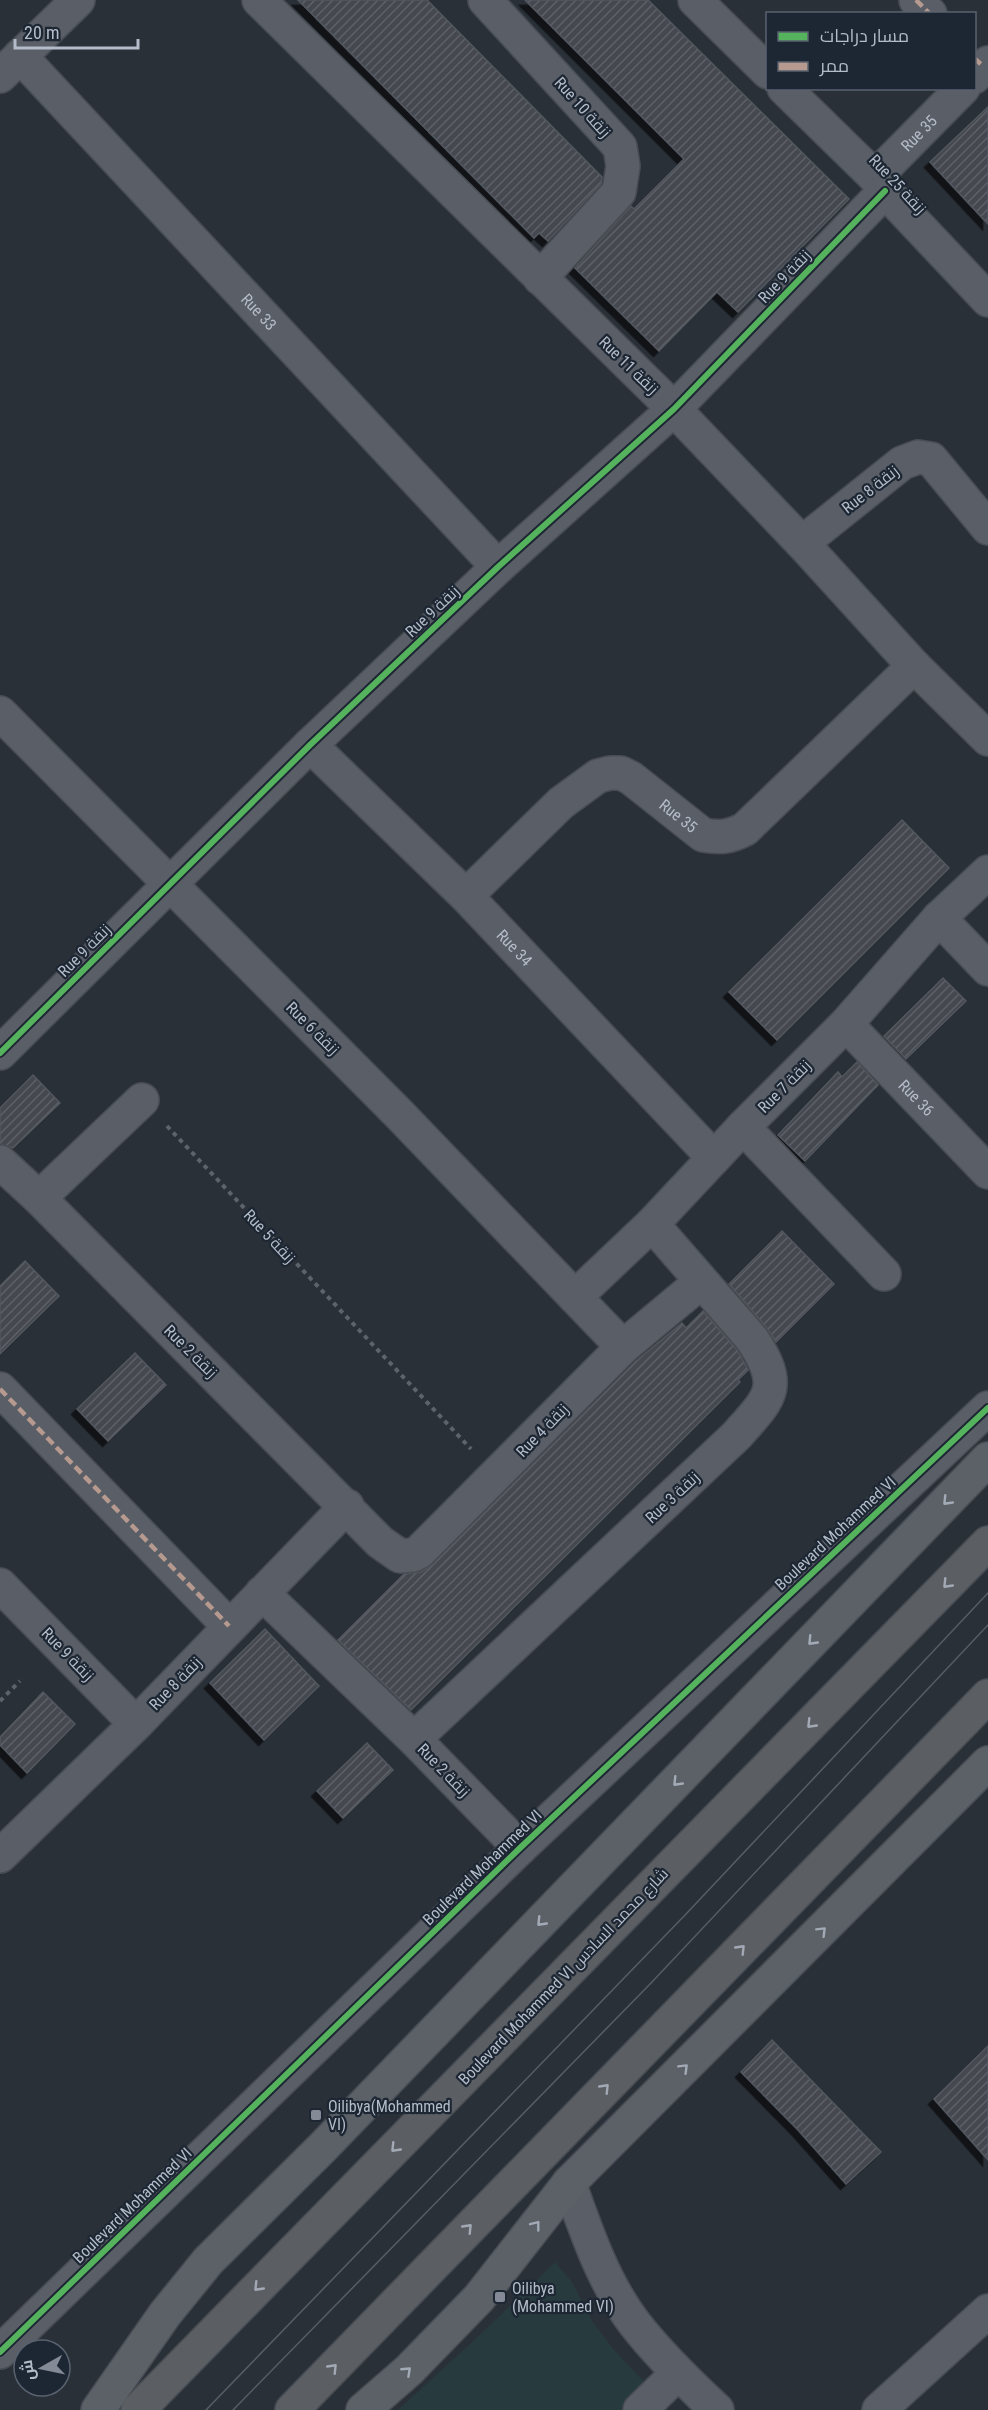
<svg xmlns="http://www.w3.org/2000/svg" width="988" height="2410" font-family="'Roboto Condensed',Cairo,sans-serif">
<defs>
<pattern id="building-hatch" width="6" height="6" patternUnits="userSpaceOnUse" patternTransform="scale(1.5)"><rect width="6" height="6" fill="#444950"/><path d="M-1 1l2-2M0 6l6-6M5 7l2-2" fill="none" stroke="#5d6168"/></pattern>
<filter id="shadow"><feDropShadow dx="-5.5" dy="5.5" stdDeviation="0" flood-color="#0009"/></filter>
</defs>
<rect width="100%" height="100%" fill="#2a3038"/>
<!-- grass -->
<path fill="#273a3e" d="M 555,2262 L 572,2282 L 592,2321 L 614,2350 L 651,2389 L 629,2410 L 398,2410 L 482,2333 Z"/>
<!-- building -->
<g fill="url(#building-hatch)" stroke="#52575f" stroke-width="1.5" filter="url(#shadow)">
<path d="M 298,0 L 427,0 L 602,177 L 601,184 L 548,241 L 539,233 L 534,238 Z"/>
<path d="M 525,0 L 648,0 L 849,199 L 738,312 L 717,292 L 659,351 L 575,268 L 631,206 L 634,209 L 684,159 Z"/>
<path d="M 988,107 L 988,224 L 930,162 Z"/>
<path d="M 902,820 L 949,868 L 777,1040 L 729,992 Z"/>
<path d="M 943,978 L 966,1001 L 906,1059 L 884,1036 Z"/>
<path d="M 857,1062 L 878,1085 L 805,1161 L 778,1135 L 838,1072 L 842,1077 Z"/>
<path d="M 33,1075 L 60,1103 L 13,1148 L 0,1144 L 0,1108 Z"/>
<path d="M 782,1231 L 834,1284 L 776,1342 L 766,1327 L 729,1284 Z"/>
<path d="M 25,1261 L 59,1296 L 0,1354 L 0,1286 Z"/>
<path d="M 703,1311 L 737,1350 L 745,1364 L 748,1370 L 738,1380 L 740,1382 L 411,1710 L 338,1640 L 404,1574 L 421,1572 L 432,1565 L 636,1361 L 682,1323 L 686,1328 Z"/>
<path d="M 135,1353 L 166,1385 L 108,1441 L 77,1409 Z"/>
<path d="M 265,1629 L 319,1686 L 264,1740 L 210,1683 Z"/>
<path d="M 43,1692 L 75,1724 L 27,1773 L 0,1745 L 0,1737 Z"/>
<path d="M 367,1743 L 393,1770 L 343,1818 L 317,1791 Z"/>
<path d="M 772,2040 L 881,2152 L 846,2184 L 798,2130 L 741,2072 Z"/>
<path d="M 988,2046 L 988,2160 L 934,2099 Z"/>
</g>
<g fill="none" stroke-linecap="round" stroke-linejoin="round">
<!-- minor casing -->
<g stroke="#484c53" stroke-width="36">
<g id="minor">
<path d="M 259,0 L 674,409 L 802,543 L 914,666 L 988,739"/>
<path d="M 485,0 L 620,147 L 623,166 L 619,192 L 540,278"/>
<path d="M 695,0 L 768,72"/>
<path d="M 916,0 L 930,14"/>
<path id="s1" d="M 20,56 L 498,567"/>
<path d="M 0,76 L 78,0"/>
<path d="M 974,77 L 988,63"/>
<path d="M 784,88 L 875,177 L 885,191 L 988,300"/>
<path id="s2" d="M 875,177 L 963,88"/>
<path d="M 802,543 L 902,463 L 918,457 L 931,459 L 988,528"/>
<path d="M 0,713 L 399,1114 L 623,1347"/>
<path id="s3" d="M 310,745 L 466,896 L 714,1158"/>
<path id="s4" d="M 466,896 L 561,803 L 598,776 L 610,773 L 621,773 L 631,778 L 703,835 C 720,838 730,837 745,829 L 914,666"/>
<path d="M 939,918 L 988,969"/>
<path id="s5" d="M 846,1024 L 988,1172"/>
<path d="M 0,1053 L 310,745 L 498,567 L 674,409 L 885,191"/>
<path d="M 743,1127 L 884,1274"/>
<path d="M 0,1162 L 39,1198 L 380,1542 L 400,1556 L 413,1555 L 419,1552 L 623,1347 L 701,1282"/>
<path d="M 39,1198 L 142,1100"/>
<path d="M 575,1297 L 652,1224 L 743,1127 L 846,1024 L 939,918 L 988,872"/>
<path d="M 0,1389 L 229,1626"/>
<path d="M 0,1585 L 136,1724"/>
<path d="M 262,1593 L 414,1739 L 520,1848"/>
<path d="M 414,1739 L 736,1436 C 771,1397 784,1387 752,1339 L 652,1224"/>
<path d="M 0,1856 L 136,1724 L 347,1506"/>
<path d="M 569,2183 C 586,2231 604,2284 635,2324 C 659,2355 688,2383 717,2410"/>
<path d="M 0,2352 L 520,1848 L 988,1408"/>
<path d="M 640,2410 L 678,2373"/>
<path d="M 879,2410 L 988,2311"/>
</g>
</g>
<!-- primary casing -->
<g stroke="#484c55" stroke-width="36">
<g id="primary">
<path d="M 98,2410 L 165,2314 L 208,2261 L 323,2147 L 988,1459"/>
<path d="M 363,2410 L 409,2370 L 479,2298 L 569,2183 L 988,1763"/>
</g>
</g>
<!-- trunk casing -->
<g stroke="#474c53" stroke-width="36">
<g id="trunk">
<path d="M 138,2410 L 988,1543"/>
<path d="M 292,2410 L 988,1696"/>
</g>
</g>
<!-- path -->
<g stroke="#5d636a" stroke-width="4" stroke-dasharray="4.5 4.5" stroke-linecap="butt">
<path d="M 167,1126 L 471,1449"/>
<path d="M 0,1701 L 20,1681"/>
</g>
<!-- minor -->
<use href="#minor" stroke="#5a5e66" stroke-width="33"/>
<!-- primary -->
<use href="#primary" stroke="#5c6168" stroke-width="33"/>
<!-- trunk -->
<use href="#trunk" stroke="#5b5f64" stroke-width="33"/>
<!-- tram -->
<g stroke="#595d64" stroke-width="1.5">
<path d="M 206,2410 L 687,1913 L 988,1593"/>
<path d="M 233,2410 L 652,1982 L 988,1625"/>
</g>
<!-- quiet -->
<g stroke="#b69a8f" stroke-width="4.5" stroke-dasharray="9 4.5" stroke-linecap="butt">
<path d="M 916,0 L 930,14"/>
<path d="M 974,58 L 984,67"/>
<path d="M 0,1389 L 229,1626"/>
</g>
<!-- cycleway casing -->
<g stroke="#1d2633" stroke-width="10">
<g id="cycleway">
<path d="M 0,1053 L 310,745 L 498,567 L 674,409 L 885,191"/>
<path d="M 0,2352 L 520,1848 L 988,1408"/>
</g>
</g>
<!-- cycleway -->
<use href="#cycleway" stroke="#56b35d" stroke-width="6"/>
</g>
<!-- one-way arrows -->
<defs><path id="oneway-chevron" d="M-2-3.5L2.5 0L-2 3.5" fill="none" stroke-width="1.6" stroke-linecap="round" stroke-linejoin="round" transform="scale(1.5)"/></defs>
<g stroke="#a2aab6">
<use href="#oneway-chevron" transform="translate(947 1501) rotate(134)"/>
<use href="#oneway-chevron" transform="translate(812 1641) rotate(134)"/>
<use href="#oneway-chevron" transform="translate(677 1782) rotate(134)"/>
<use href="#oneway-chevron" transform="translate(541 1922) rotate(134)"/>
<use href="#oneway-chevron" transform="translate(822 1931) rotate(-45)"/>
<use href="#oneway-chevron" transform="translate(684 2068) rotate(-45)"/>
<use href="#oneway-chevron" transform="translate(536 2225) rotate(-52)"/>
<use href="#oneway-chevron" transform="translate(407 2371) rotate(-43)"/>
</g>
<g stroke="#a2a9b5">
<use href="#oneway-chevron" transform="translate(947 1584) rotate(134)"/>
<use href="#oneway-chevron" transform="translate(811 1724) rotate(134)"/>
<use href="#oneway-chevron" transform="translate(741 1949) rotate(-46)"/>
<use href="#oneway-chevron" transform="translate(605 2088) rotate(-46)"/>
<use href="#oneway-chevron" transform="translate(395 2148) rotate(134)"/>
<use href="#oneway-chevron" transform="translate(468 2228) rotate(-46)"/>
<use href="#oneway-chevron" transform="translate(258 2287) rotate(134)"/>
<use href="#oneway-chevron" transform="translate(333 2368) rotate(-46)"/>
</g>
<!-- markers -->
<g fill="#848b96" stroke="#1d2633" stroke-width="2">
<rect x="310" y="2109" width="12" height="12" rx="3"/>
<rect x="494" y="2291" width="12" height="12" rx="3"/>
</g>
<g text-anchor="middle" stroke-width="4.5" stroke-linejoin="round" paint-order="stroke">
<!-- street labels -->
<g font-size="16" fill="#b4bcc9" stroke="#1d2633">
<text transform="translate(583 107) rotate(48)" y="6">Rue 10 زنقة</text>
<text dy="6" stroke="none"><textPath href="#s2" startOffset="62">Rue 35</textPath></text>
<text transform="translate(898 184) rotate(47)" y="6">Rue 25 زنقة</text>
<text transform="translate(784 276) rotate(-46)" y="6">Rue 9 زنقة</text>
<text dy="6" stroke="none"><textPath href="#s1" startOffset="350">Rue 33</textPath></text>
<text transform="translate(629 365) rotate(44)" y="6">Rue 11 زنقة</text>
<text transform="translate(870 489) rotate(-38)" y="6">Rue 8 زنقة</text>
<text transform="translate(432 611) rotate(-43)" y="6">Rue 9 زنقة</text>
<text dy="6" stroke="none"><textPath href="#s4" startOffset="274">Rue 35</textPath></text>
<text dy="6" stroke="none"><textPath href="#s3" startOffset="288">Rue 34</textPath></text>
<text transform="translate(84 950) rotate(-45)" y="6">Rue 9 زنقة</text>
<text transform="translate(313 1028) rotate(45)" y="6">Rue 6 زنقة</text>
<text transform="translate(784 1086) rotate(-45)" y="6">Rue 7 زنقة</text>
<text dy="6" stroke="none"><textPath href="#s5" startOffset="102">Rue 36</textPath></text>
<text transform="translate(270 1236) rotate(47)" y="6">Rue 5 زنقة</text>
<text transform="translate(191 1351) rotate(45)" y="6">Rue 2 زنقة</text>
<text transform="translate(542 1430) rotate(-46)" y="6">Rue 4 زنقة</text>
<text transform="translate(672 1497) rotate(-43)" y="6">Rue 3 زنقة</text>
<text transform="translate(835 1533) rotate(-43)" y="6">Boulevard Mohammed VI</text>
<text transform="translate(68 1654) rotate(46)" y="6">Rue 9 زنقة</text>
<text transform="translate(175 1683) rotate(-46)" y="6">Rue 8 زنقة</text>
<text transform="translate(444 1770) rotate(46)" y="6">Rue 2 زنقة</text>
<text transform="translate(482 1867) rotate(-44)" y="6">Boulevard Mohammed VI</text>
<text transform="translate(563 1976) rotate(-46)" y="6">Boulevard Mohammed VI شارع محمد السادس</text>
<text transform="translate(132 2205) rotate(-44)" y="6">Boulevard Mohammed VI</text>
</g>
<!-- poi labels -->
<g font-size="16" fill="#b4bcc9" stroke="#1d2633" text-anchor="start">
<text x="328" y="2112">Oilibya(Mohammed<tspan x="328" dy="18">VI)</tspan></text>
<text x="512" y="2294">Oilibya<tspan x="512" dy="18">(Mohammed VI)</tspan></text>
</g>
</g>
<!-- legend -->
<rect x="766" y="12" width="210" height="78" fill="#1d2633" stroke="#59626f" stroke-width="1.5"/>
<rect x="778" y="32" width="30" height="9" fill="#56b35d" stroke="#59626f" stroke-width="1.5"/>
<text x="820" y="42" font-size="18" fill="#b4bcc9">مسار دراجات</text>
<rect x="778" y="62" width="30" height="9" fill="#b69a8f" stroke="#59626f" stroke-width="1.5"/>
<text x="820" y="72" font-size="18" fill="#b4bcc9">ممر</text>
<!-- north arrow -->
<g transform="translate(42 2368) rotate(261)"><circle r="28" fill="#1d2633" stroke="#59626f" stroke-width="1.5"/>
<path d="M0-4.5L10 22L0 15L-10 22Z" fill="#848b96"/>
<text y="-9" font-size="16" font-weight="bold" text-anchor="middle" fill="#b4bcc9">ش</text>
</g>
<!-- scale -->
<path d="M15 39v9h123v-9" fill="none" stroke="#b4bcc9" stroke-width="3"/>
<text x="24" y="39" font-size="18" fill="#b4bcc9" stroke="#1d2633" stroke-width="4.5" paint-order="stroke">20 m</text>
</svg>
